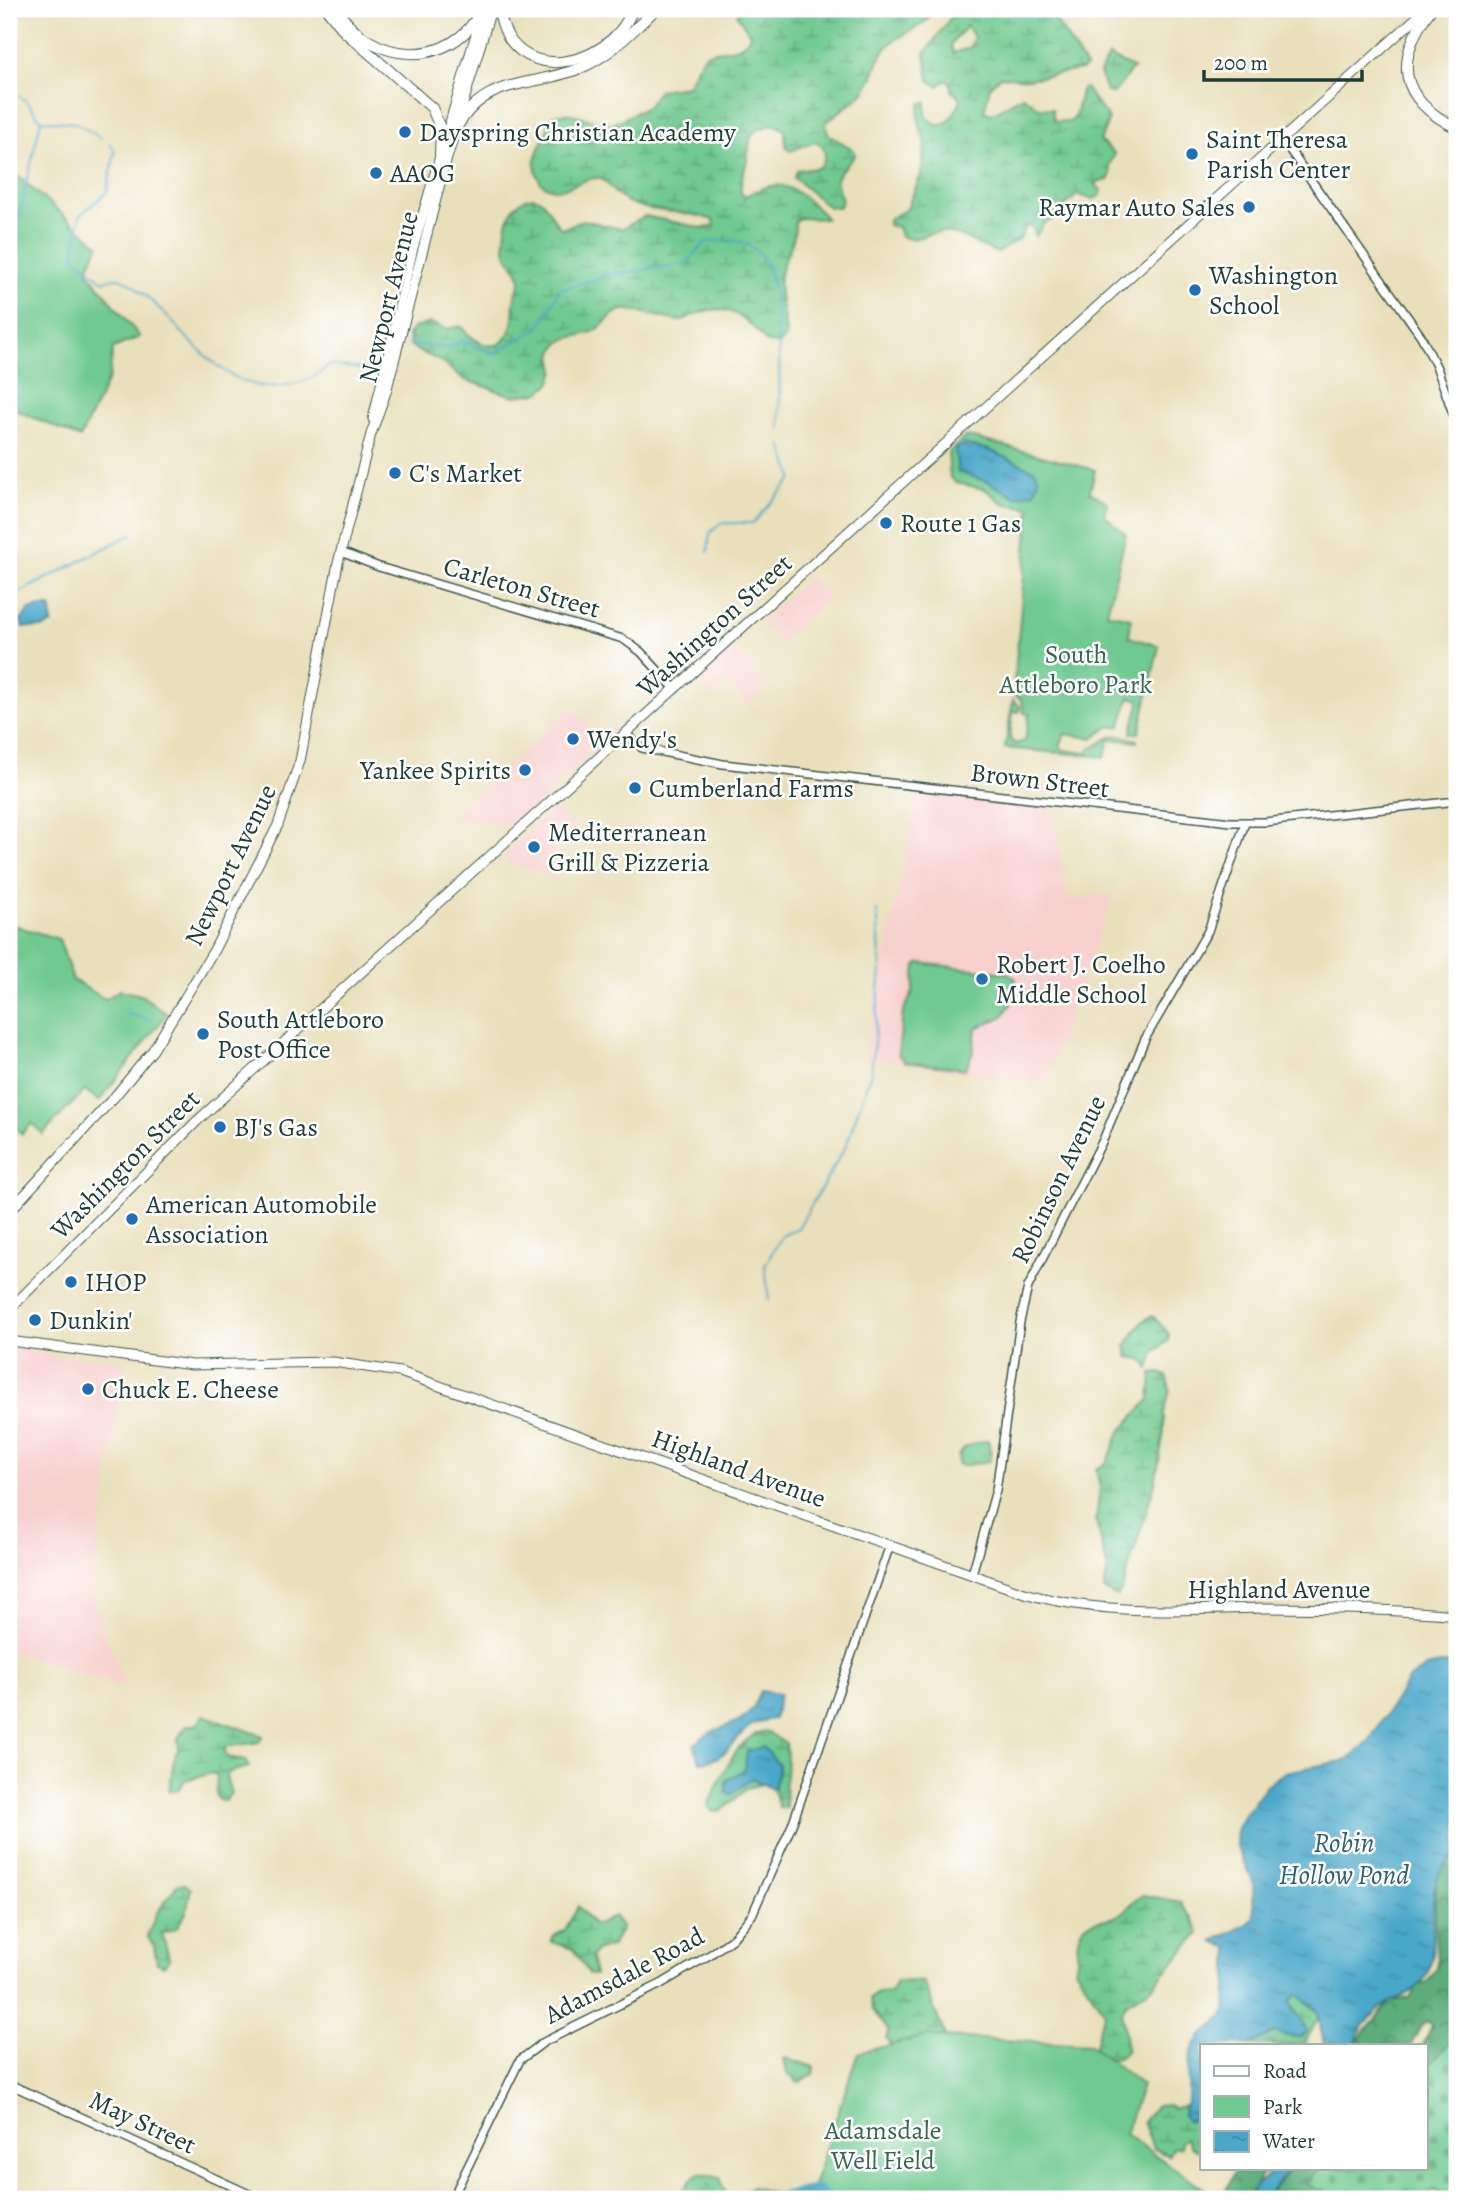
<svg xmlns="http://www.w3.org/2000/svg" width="1466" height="2208" font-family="Alegreya,serif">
<defs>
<pattern id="forest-crowns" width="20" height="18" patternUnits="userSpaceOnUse" patternTransform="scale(1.75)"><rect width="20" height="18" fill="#5cad7a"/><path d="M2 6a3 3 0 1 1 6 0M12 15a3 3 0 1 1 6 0" fill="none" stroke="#4b8e65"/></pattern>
<pattern id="wetland-marsh" width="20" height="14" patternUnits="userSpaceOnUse" patternTransform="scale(1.75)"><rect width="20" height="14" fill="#70c990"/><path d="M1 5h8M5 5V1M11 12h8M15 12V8" fill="none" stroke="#5ba476"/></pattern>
<pattern id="cemetery-stones" width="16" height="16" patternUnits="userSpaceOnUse" patternTransform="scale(1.75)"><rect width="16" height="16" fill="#70c990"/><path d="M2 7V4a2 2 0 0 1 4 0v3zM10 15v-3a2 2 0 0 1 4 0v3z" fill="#5ba476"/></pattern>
<pattern id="water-ripples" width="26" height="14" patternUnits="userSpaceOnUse" patternTransform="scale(1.75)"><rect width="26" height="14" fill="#4aa7c9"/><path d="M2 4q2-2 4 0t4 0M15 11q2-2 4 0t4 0" fill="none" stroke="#3d89a4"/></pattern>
</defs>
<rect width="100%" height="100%" fill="#fff"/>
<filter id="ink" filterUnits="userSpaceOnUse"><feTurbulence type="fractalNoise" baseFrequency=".0143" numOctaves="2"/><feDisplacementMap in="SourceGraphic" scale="14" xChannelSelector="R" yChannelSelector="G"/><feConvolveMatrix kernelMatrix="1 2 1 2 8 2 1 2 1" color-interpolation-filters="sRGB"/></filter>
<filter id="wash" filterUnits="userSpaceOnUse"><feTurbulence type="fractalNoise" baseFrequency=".00686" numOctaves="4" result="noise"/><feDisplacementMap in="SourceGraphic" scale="28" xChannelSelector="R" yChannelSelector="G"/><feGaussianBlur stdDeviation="1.57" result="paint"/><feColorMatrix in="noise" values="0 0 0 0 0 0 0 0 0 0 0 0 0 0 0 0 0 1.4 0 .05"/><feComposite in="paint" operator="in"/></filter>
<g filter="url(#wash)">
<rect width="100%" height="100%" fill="#e9e0bb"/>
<!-- built -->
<g fill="#f7d0ce">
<path d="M 810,577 L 830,598 L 780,643 L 760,622 Z"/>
<path d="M 732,647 L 769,687 L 748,706 L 727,683 L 711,697 L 696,680 Z"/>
<path d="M 572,707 L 603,744 L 511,826 L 449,818 Z"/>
<path d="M 918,792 L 1054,809 L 1067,900 L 1114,894 L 1045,1084 L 864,1058 Z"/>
<path d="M 556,807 L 574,828 L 554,847 L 547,875 L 506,862 L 504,855 Z"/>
<path d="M 9,1347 L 38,1351 L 60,1359 L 69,1356 L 126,1362 L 91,1588 L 103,1631 L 126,1688 L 9,1651 Z"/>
</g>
<!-- forest -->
<g fill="url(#forest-crowns)" stroke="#3e7557" stroke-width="2">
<path d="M 1457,1857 L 1457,2046 L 1426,2080 L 1423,2045 L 1432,2026 L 1428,2021 L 1421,2026 L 1411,2045 L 1353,2045 L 1390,2002 L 1411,1997 L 1417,1985 L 1427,1982 L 1437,1968 C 1437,1939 1429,1884 1444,1860 Z"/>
<path d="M 1237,2168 L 1274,2168 L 1262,2175 L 1249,2199 L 1221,2199 Z"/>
<path d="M 1290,2168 L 1331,2168 L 1322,2194 L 1325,2199 L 1266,2199 Z"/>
</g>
<!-- wetland -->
<g fill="url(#wetland-marsh)" stroke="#488362" stroke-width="2" fill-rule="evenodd">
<path d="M 741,9 L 861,9 L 899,16 L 914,9 L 934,9 C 925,29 903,31 888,46 C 876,58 876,76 866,89 C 855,105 836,110 825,125 L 829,135 L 854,150 L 855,156 C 837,176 831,172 842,200 L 840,207 L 829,207 L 794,178 L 798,170 C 813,168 823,173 825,153 L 822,145 L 814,142 L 790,151 L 786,146 L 785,130 L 774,124 C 744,132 752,137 747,160 C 745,171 739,182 741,193 L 745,196 C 774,181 786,181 811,203 C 817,208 823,213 826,219 L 799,218 L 795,222 C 795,250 784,251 780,275 C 777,296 785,315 786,336 L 780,344 L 767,343 C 742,311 719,298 682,321 C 664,320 647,312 629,310 C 614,308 607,322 598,329 C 583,340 562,330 552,355 L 555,371 L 550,384 L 538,393 L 513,396 L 463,379 L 441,361 L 418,351 L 411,346 L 408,336 L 413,328 L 430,323 L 447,329 L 460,326 C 476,344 502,360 512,324 C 514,315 513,306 515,297 C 516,292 520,287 520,282 C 521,269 509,264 506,253 C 503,238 506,212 519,203 C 525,198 532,195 539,199 C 550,206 552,221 562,229 L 583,220 L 622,229 L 645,216 L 702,228 L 715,226 L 713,220 C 687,210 653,214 626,201 C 615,196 610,185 601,178 C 578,176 564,200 541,183 C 531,164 535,155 544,138 C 548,132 549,123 553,116 C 571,107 593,124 611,125 L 647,107 L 659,90 L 687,86 L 704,55 C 719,46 744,55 750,34 L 737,15 Z"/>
<path d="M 957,9 L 1049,10 L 1086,67 L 1081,70 L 1028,79 L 1000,76 L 990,86 L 984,111 L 991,114 L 1023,96 L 1039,108 L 1052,109 L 1054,121 L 1070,122 L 1075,117 L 1081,90 L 1085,88 L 1109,119 L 1100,141 L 1115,154 L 1109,165 L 1111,174 L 1108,180 L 1094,183 L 1102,191 L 1100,196 L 1093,199 L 1077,195 L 1067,204 L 1059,217 L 1044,223 L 1036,236 L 1032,226 L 1026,226 L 1020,238 L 997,253 C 981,247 959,232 942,232 C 924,231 919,244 901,236 L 898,227 L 888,225 L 889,219 L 907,209 L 921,175 L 925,145 L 918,117 L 920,104 L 926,102 L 926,116 L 938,126 L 949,121 L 962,100 L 953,92 L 950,82 L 946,80 L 938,86 L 929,80 L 925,53 ZM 967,26 L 974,37 L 970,48 L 953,53 L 951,44 Z"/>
<path d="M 1108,56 L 1133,68 L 1114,93 L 1106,92 L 1100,73 Z"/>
<path d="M 1152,1315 L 1169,1334 L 1168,1341 L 1154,1352 L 1149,1369 L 1142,1359 L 1128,1357 L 1126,1346 L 1141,1323 Z"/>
<path d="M 1160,1373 L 1167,1376 L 1170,1390 L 1164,1414 L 1164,1432 L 1155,1483 L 1122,1590 L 1117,1597 L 1104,1590 L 1108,1569 L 1096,1521 L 1100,1487 L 1096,1469 L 1107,1463 L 1120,1432 L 1150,1399 L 1152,1374 Z"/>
<path d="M 988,1440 L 991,1452 L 989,1461 L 962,1466 L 958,1464 C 956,1445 974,1444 988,1440 Z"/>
<path d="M 203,1715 L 263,1736 L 259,1742 L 224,1747 L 227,1757 L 244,1760 L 249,1767 L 229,1772 L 226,1777 L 231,1793 L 225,1801 L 219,1800 L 216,1795 L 217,1776 L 213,1773 L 185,1780 L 177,1791 L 169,1791 L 175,1754 L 179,1750 L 178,1738 L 186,1726 L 198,1724 Z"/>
<path d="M 766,1731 L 786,1744 C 789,1766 783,1785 786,1808 L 779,1808 L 774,1790 L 777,1768 L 747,1763 L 745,1769 L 727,1780 L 732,1794 L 752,1778 L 762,1784 L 747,1788 L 721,1811 L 712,1811 L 708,1805 C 720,1781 736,1735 766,1731 Z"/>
<path d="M 185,1884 L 191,1889 L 186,1913 L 176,1928 L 162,1934 L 170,1960 L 163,1966 L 157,1963 L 154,1946 L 147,1936 L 157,1913 L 177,1885 Z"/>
<path d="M 1143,1895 L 1181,1902 C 1186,1915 1195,1917 1199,1933 L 1151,1988 L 1126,2003 L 1122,2013 L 1127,2050 C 1117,2063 1105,2061 1093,2053 L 1104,2012 L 1075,1968 C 1080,1956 1074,1941 1081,1930 C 1089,1917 1105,1922 1117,1916 C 1128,1911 1132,1900 1143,1895 Z"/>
<path d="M 578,1906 L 593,1924 L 600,1924 L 614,1916 L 622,1928 L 612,1946 L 598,1950 L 591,1956 L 595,1975 L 590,1975 L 573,1949 L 551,1942 L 554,1936 L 565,1930 Z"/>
<path d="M 896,1981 L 923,1982 L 957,2064 L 894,2048 L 886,2038 L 889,2031 L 872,2009 L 870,1999 L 878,1993 L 891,1992 Z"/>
<path d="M 1298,1994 L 1318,2012 L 1318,2018 L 1304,2045 L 1248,2045 C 1255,2041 1262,2036 1269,2034 C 1284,2030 1298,2046 1307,2030 L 1290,2001 Z"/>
<path d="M 787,2058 L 814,2067 L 814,2074 L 798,2083 L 787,2073 L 784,2059 Z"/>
<path d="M 1168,2105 L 1174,2108 L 1185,2106 L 1183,2115 L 1198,2119 L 1202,2117 L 1202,2151 L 1191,2148 L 1186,2138 L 1181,2142 L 1181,2147 L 1172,2148 L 1168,2156 L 1153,2148 L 1143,2122 L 1156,2106 Z"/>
<path d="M 700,2173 L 720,2178 L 726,2194 L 733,2196 L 752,2187 L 777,2194 L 804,2189 L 822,2192 L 829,2199 L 678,2199 L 691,2179 Z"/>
</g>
<!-- cemetery -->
<path fill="url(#cemetery-stones)" stroke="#488362" stroke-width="2" d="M 1457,2036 L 1457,2199 L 1431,2190 L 1426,2199 L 1337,2199 L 1305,2183 L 1321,2168 L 1426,2168 L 1426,2067 Z"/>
<!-- park -->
<g fill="#70c990" stroke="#488362" stroke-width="2">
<path d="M 9,169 L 99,245 L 87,271 L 140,337 L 113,348 L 109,378 L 80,438 L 9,407 Z"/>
<path d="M 966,436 L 1095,470 L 1090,492 L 1107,502 L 1104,515 L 1126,534 L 1107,613 L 1131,618 L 1129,637 L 1159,646 L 1139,733 L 1131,733 L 1140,700 L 1130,697 L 1120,726 L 1109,727 L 1093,738 L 1065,734 L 1060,745 L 1063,750 L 1088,753 L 1090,748 C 1100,747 1103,739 1112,736 C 1119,734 1130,738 1137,740 L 1137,742 L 1109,739 L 1105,757 L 1005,748 L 1013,700 L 1020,707 L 1019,712 L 1013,711 L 1010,739 L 1015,744 L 1025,741 L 1029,714 L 1024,713 L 1021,699 L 1013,695 L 1030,508 L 1002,503 L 985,489 L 956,483 L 950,478 L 948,453 Z"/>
<path d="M 9,924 L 59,939 L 73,980 L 105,999 L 120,990 L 141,995 L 167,1014 L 99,1101 L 85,1090 L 43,1134 L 32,1123 L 22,1134 L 9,1121 Z"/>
<path d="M 920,963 L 1008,973 L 1016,979 L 1011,1004 L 1002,1017 L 976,1028 L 973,1053 L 965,1069 L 905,1062 L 898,1054 L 903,1012 L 913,992 L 916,966 Z"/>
<path d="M 926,2036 L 1090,2045 L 1142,2085 L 1125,2134 L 1219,2199 L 803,2199 L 811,2192 L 858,2053 Z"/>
</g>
<!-- water -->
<g fill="url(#water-ripples)" stroke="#34727e" stroke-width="2">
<path d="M 964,444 L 989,450 L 1035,470 L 1039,479 L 1035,492 L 1016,497 L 988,482 L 958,472 L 955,449 Z"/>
<path d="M 40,607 L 51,607 L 52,624 L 43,628 L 23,627 L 21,621 L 29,610 Z"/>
<path d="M 1440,1664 L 1457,1664 L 1457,1855 C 1418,1880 1440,1929 1430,1966 C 1422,1995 1396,1995 1378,2010 C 1367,2020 1359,2032 1353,2045 L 1324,2045 L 1317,2010 L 1298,1994 L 1290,2001 C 1292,2015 1306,2018 1307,2033 L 1300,2038 L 1274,2033 L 1248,2045 L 1202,2045 L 1202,2117 L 1187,2121 L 1183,2115 C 1184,2109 1187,2104 1188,2099 C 1190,2080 1184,2062 1196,2043 C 1204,2030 1220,2025 1226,2010 L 1229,1948 L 1213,1941 L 1248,1924 L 1254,1917 L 1253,1882 L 1236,1846 L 1237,1827 L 1244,1816 L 1266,1786 L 1285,1772 L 1348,1760 L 1369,1741 L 1408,1680 L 1426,1667 Z"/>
<path d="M 761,1691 L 780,1694 L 774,1719 C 731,1722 738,1760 700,1762 L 694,1745 C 717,1719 745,1735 761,1691 Z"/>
<path d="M 763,1747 L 779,1765 L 774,1790 L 752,1778 L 732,1794 L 726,1793 L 727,1780 L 745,1769 L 747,1751 Z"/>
<path d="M 1277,2168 L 1290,2168 L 1265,2199 L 1248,2199 L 1256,2186 Z"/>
</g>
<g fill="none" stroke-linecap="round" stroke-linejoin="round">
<!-- stream -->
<g stroke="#4aa7c9" stroke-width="2">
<path d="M 9,89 L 27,102 L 41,120 L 9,260"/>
<path d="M 42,120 L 76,123 L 101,138"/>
<path d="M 110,144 L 115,151 L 107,192 L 80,215 L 74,257 L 103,281 C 108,280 115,277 119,278 C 129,280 139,290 146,296 C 186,330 223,394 281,386 C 302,383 314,379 330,365 L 370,370"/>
<path d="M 407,344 L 448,348 L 462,341 L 494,353 L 539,328 L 560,289 L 613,274 L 685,264 L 706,242 C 727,239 745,238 761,255 C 783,280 779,392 780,429"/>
<path d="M 708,552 L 710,533 L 721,523 L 753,523 L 793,478 L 782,445"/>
<path d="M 9,598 L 132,534"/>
<path d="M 126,1014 L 152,1020"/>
<path d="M 769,1300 L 765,1265 L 782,1236 L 798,1228 L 846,1146 L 871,1073 L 881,970 L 877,911"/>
</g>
<!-- river -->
<path stroke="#4aa7c9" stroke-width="10" d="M 770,2199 L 817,2190 L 828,2199"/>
</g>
</g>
<g filter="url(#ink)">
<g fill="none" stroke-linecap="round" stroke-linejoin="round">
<!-- minor casing -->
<g stroke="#3d5548" stroke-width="10">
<g id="minor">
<path d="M 1282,139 L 1421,336 L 1437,368 L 1457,425"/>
<path d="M 341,552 L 379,567 L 623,639 L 641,652 L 675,689"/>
<path d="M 625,733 L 642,748 L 723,764 L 1231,822 L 1265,822 L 1457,801"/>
<path d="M 972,1574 L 996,1490 L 1020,1322 L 1028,1287 L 1103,1140 L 1145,1039 L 1208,931 L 1245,823"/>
<path d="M 9,2084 L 260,2199"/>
<path d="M 452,2199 L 520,2060 L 544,2042 L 661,1984 L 711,1954 L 732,1939 L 752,1915 L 792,1825 L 890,1545"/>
</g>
</g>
<!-- major casing -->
<g stroke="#3d5548" stroke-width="11">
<g id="major">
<path d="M 373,419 L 413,248 L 483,10"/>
<path d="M 9,1212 L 116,1095 L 153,1050 L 214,950 L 278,825 L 300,761 L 338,563 L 371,434 L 386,392 L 443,172 L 491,9"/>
<path d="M 9,1310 L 197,1121 L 1426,9"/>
<path d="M 9,1341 L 192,1365 L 333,1362 L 400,1372 L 1018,1591 C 1097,1616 1179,1610 1261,1608 C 1327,1608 1392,1609 1457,1615"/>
</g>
</g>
<!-- highway casing -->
<g stroke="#3d5548" stroke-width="12">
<g id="highway">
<path d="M 327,9 L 345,32 L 432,108 L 441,130 L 440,154"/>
<path d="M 337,9 C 371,65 451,71 482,9"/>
<path d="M 499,9 C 510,89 609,70 633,9"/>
<path d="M 1431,9 C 1394,59 1397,99 1457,128"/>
<path d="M 453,135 C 482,73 532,90 585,66 C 613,53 634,29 656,9"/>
</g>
</g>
<!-- minor -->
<use href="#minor" stroke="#fff" stroke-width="7"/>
<!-- major -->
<use href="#major" stroke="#fff" stroke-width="9"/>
<!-- highway -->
<use href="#highway" stroke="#fff" stroke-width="10"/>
</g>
</g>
<!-- markers -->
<g fill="#1f6fb2" stroke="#fff" stroke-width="2.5">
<circle cx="405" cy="132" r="7"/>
<circle cx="1192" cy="154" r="7"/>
<circle cx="376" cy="173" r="7"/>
<circle cx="1249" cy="207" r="7"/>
<circle cx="1195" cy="290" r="7"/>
<circle cx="395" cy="473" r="7"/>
<circle cx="886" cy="523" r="7"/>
<circle cx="573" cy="739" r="7"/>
<circle cx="525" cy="770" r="7"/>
<circle cx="635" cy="788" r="7"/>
<circle cx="534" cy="847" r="7"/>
<circle cx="982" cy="979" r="7"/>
<circle cx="203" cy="1034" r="7"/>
<circle cx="220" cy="1127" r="7"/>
<circle cx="132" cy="1219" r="7"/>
<circle cx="71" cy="1282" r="7"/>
<circle cx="35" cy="1320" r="7"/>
<circle cx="88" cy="1389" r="7"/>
</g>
<g text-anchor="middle" stroke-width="5" stroke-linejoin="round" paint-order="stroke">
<!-- poi labels -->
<g font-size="26" fill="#1f3d34" stroke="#fff" text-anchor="start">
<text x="419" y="141">Dayspring Christian Academy</text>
<text x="1206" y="148">Saint Theresa<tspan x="1206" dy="30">Parish Center</tspan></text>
<text x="390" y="182">AAOG</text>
<text x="1235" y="216" text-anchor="end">Raymar Auto Sales</text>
<text x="1209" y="284">Washington<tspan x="1209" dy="30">School</tspan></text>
<text x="409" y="482">C's Market</text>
<text x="900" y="532">Route 1 Gas</text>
<text x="587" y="748">Wendy's</text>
<text x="511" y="779" text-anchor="end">Yankee Spirits</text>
<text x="649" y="797">Cumberland Farms</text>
<text x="548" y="841">Mediterranean<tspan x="548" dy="30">Grill &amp; Pizzeria</tspan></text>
<text x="996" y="973">Robert J. Coelho<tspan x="996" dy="30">Middle School</tspan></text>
<text x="217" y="1028">South Attleboro<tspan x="217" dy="30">Post Office</tspan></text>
<text x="234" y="1136">BJ's Gas</text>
<text x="146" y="1213">American Automobile<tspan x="146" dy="30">Association</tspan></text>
<text x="85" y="1291">IHOP</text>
<text x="49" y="1329">Dunkin'</text>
<text x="102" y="1398">Chuck E. Cheese</text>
</g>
<!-- street labels -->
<g font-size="26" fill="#1f3d34" stroke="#fff">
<text transform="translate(388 297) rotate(-76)" y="9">Newport Avenue</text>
<text transform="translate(522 587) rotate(16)" y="9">Carleton Street</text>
<text transform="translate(714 625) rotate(-42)" y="9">Washington Street</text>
<text transform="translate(1040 780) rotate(7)" y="9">Brown Street</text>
<text transform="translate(230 865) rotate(-64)" y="9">Newport Avenue</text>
<text transform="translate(125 1164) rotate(-45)" y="9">Washington Street</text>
<text transform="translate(1058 1179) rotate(-64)" y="9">Robinson Avenue</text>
<text transform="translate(739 1468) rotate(20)" y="9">Highland Avenue</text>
<text x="1279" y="1598">Highland Avenue</text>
<text transform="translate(624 1975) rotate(-28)" y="9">Adamsdale Road</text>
<text transform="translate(143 2122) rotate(25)" y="9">May Street</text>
</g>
<!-- park labels -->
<g font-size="26" fill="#376750" stroke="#fff">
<text x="1076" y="663">South<tspan x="1076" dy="30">Attleboro Park</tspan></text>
<text x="883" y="2139">Adamsdale<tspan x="883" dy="30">Well Field</tspan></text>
</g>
<!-- water labels -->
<g font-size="28" font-style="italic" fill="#2e6268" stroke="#fff">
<text x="1344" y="1852">Robin<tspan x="1344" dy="32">Hollow Pond</tspan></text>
</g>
</g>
<!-- margin -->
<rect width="1466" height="2208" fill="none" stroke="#fff" stroke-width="35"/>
<!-- legend -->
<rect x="1200" y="2044" width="228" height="126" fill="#ffffff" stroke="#a5b1ae" stroke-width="2"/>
<rect x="1214" y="2066" width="35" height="10" fill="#ffffff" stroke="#a5b1ae" stroke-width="2"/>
<text x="1263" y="2078" font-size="21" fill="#1f3d34">Road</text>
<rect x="1214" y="2096" width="35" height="21" fill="#70c990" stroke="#a5b1ae" stroke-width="2"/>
<text x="1263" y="2114" font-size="21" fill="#1f3d34">Park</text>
<rect x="1214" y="2131" width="35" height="21" fill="url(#water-ripples)" stroke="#a5b1ae" stroke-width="2"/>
<text x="1263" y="2148" font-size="21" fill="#1f3d34">Water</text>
<!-- scale -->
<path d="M1204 70v10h158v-10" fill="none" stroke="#1f3d34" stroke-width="3.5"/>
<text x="1214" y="70" font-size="21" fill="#1f3d34" stroke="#ffffff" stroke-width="5" paint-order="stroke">200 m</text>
</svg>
